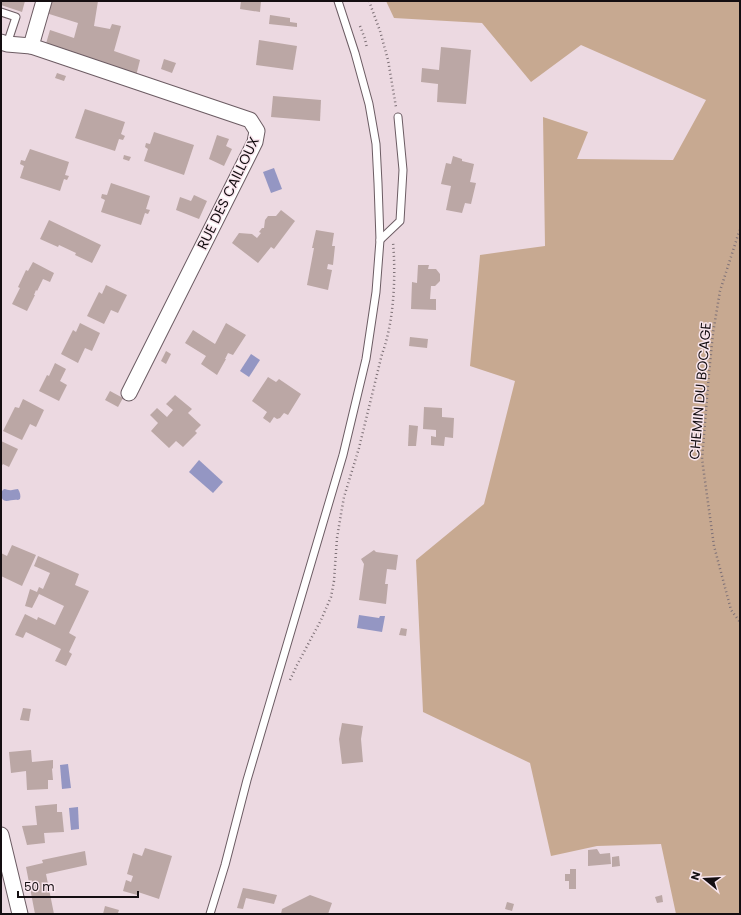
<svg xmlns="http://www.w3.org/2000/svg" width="741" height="915" font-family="Poppins,sans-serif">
<rect width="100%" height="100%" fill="#ecd9e1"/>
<!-- green -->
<path fill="#c7a991" d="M 386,1 L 740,1 L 740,914 L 676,914 L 661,844 L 597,846 L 551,856 L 530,763 L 423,712 L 416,560 L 484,504 L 515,381 L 470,366 L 480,255 L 545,246 L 543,117 L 588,132 L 577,159 L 673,160 L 706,100 L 581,45 L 531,82 L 482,23 L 394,18 Z"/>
<!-- water -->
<g fill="#9496c3">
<path d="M 274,168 L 282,189 L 271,193 L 263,172 Z"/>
<path d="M 251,354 L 260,360 L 249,377 L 240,371 Z"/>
<path d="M 199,460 L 223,482 L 213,493 L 189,472 Z"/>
<path d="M 4,489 C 7,489 9,491 12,490 C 14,490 15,489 18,489 C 20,492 21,496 20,499 L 18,500 C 11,498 1,507 1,492 Z"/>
<path d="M 359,615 L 379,618 L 380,616 L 385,616 L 382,632 L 357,628 Z"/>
<path d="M 68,764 L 71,788 L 62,789 L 60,765 Z"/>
<path d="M 78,807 L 79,829 L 71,830 L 69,808 Z"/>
</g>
<!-- building -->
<g fill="#bba7a5">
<path d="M 1,1 L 25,1 L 22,12 L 1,5 Z"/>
<path d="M 50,1 L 98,1 L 94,26 L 110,29 L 112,24 L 121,26 L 114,51 L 140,60 L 136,76 L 45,47 L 50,30 L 74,38 L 78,23 L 46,13 Z"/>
<path d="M 241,1 L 261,1 L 260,12 L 240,9 Z"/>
<path d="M 270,15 L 290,18 L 290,22 L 297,23 L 297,27 L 269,24 Z"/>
<path d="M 259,40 L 297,46 L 293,70 L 256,65 Z"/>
<path d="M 441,47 L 471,50 L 466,104 L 437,102 L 438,84 L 421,82 L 422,68 L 439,70 Z"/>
<path d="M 164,59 L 176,63 L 172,73 L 161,69 Z"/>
<path d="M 57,73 L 66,76 L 64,81 L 55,78 Z"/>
<path d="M 273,96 L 321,100 L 320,121 L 271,117 Z"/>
<path d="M 85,109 L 125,122 L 121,134 L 125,136 L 123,140 L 119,139 L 115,151 L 75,138 Z"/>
<path d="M 154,132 L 194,145 L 184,175 L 144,161 L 148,149 L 145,147 L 146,143 L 150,144 Z"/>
<path d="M 217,135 L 229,139 L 226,146 L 232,149 L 224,166 L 209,159 Z"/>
<path d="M 30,149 L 69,162 L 65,175 L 69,176 L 67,180 L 64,179 L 60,191 L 20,178 L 24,166 L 20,164 L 21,160 L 25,161 Z"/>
<path d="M 124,155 L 131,157 L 129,161 L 123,159 Z"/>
<path d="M 453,156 L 462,159 L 462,161 L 474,164 L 470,182 L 476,183 L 471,204 L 465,203 L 462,213 L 446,210 L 451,186 L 441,184 L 446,163 L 451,164 Z"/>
<path d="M 111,183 L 150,196 L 146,209 L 150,210 L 148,214 L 145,213 L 141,225 L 101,212 L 105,200 L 101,198 L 102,194 L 107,195 Z"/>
<path d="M 194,195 L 207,201 L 199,219 L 176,210 L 180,197 L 191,201 Z"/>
<path d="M 281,210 L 295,221 L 274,249 L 271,247 L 258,263 L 232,243 L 239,233 L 252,234 L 257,238 L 261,233 L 259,232 L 262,228 L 264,228 L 265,220 L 268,216 L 276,216 Z"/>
<path d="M 49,220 L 101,245 L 92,263 L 75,255 L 76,253 L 59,245 L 58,247 L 40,239 Z"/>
<path d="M 316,230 L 334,233 L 332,246 L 335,246 L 333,265 L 328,264 L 327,269 L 332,270 L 328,290 L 307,285 L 314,248 L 312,248 Z"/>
<path d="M 33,262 L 54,273 L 50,282 L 43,279 L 37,291 L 36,290 L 34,295 L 35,295 L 27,311 L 12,304 L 20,288 L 18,287 L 26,270 L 28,271 Z"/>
<path d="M 418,265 L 429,265 L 428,269 L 436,269 L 440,274 L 440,281 L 435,286 L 431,286 L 430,299 L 436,299 L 436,310 L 411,309 L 412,282 L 417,283 Z"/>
<path d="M 106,285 L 127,295 L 118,313 L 111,310 L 104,324 L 87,316 L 99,292 L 102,294 Z"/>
<path d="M 80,323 L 100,333 L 92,351 L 85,348 L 78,363 L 61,354 L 73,330 L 76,332 Z"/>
<path d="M 226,323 L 246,335 L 233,355 L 228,353 L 225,359 L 226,359 L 217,375 L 201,364 L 206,356 L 185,343 L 193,330 L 215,344 Z"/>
<path d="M 410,337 L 428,339 L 427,348 L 409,346 Z"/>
<path d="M 166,351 L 171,354 L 166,364 L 161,361 Z"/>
<path d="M 55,363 L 66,369 L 60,381 L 67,385 L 59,401 L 39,391 L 47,375 L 49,376 Z"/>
<path d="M 268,377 L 276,382 L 279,379 L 301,394 L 288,415 L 284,413 L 280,418 L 277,419 L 274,417 L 270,423 L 263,418 L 267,412 L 252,401 Z"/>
<path d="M 110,391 L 123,398 L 118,407 L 105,400 Z"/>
<path d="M 175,395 L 192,409 L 188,413 L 201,425 L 195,431 L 197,433 L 183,447 L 176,441 L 169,448 L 151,431 L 158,423 L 150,415 L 157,408 L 167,417 L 173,410 L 166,404 Z"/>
<path d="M 23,399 L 44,410 L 36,427 L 30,424 L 22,440 L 3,431 L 15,407 L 19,408 Z"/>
<path d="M 424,407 L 442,408 L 442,417 L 454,418 L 453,438 L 445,437 L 444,446 L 431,445 L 431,436 L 436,437 L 436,430 L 423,429 Z"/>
<path d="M 409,425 L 418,426 L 416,446 L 408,446 Z"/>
<path d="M 1,441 L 18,449 L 9,467 L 3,464 L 1,467 Z"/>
<path d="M 12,545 L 36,555 L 22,586 L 1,576 L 1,553 L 7,556 Z"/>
<path d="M 374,550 L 376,552 L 398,555 L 396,570 L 387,569 L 385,584 L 388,584 L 386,604 L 359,600 L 364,564 L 361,559 Z"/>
<path d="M 38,556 L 79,574 L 75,585 L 89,591 L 69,633 L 76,637 L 69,652 L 72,654 L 66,666 L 55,661 L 61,649 L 26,632 L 23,638 L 15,635 L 25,614 L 37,620 L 38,617 L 55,625 L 64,606 L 39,594 L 32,608 L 25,606 L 30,589 L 37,592 L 39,587 L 43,589 L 50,573 L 34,566 Z"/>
<path d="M 401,628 L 407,629 L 406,636 L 399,635 Z"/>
<path d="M 23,708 L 31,709 L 29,721 L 20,720 Z"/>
<path d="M 342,723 L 363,726 L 361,739 L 363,762 L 342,764 L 339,739 Z"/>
<path d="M 31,750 L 32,762 L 53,760 L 53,768 L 52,769 L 53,780 L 48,780 L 48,789 L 27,790 L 26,771 L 11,773 L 9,752 Z"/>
<path d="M 57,804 L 57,812 L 62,812 L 64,832 L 44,833 L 45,843 L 27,845 L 22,826 L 37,825 L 35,806 Z"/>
<path d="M 145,848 L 172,856 L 159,899 L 138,892 L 137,895 L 123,891 L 126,880 L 131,882 L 133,876 L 127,874 L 133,853 L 142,856 Z"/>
<path d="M 597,849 L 600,854 L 610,853 L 611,864 L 588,866 L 588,850 Z"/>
<path d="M 85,851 L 87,865 L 46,874 L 54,914 L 35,914 L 26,867 L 43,863 L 42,860 Z"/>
<path d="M 619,856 L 620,866 L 612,867 L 612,857 Z"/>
<path d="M 570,869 L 576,869 L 576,889 L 569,889 L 569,881 L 565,881 L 565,874 L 570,874 Z"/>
<path d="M 243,888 L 249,889 L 277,895 L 274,904 L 246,898 L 243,909 L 237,908 Z"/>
<path d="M 310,895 L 332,903 L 328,914 L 281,914 L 282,909 Z"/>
<path d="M 662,895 L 663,902 L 657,903 L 655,897 Z"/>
<path d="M 507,902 L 514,904 L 512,911 L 505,909 Z"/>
<path d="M 105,906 L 119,910 L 118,913 L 122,914 L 103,914 Z"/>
</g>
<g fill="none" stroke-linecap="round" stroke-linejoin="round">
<!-- service casing -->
<g stroke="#6c5c63" stroke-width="9">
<g id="service">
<path d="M 1,12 L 16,17 L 7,44"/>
<path d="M 380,240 L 400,221 L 403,170 L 398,117"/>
<path d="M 210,914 L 225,865 L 247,780 L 343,455 L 366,359 L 376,292 L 380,240 L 378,183 L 376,144 L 369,104 L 355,53 L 338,1"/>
</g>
</g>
<!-- minor casing -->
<g stroke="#6c5c63" stroke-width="17">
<g id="minor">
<path d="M 1,42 L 7,44 L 31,46 L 250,120 L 257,131 L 255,142 L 129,393"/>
<path d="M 31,46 L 44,1"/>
<path d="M 1,835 L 20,914"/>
</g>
</g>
<!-- path -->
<g stroke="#7e7177" stroke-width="2.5" stroke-dasharray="1 3" stroke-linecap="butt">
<path d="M 369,1 L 380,31 L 388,60 L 396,107"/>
<path d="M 360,26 L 365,39 L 367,48"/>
<path d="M 740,230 L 738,235 L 720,291 L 713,333 L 709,373 L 702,459 L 714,546 L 731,610 L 740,622"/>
<path d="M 290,680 L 297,665 L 321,620 L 331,597 L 334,581 L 337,538 L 341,514 L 344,497 L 359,448 L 382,354 C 394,322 396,277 393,242"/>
</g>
<!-- service -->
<use href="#service" stroke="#fff" stroke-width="7"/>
<!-- minor -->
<use href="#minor" stroke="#fff" stroke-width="15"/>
</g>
<g text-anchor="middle" stroke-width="3" stroke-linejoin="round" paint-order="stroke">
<!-- street labels -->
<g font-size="14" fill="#140e11" stroke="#f9e6ee">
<text transform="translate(228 193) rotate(-64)" y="5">RUE DES CAILLOUX</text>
<text transform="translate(700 391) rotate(-85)" y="5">CHEMIN DU BOCAGE</text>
</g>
</g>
<!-- border -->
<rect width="741" height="915" fill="none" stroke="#140e11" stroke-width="4"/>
<!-- north arrow -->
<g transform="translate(705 879) rotate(288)" stroke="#f9e6ee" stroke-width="3" paint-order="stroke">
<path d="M0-3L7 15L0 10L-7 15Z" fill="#140e11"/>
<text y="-6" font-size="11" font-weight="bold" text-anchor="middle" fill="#140e11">N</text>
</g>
<!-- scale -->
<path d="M18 891v6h120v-6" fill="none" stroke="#140e11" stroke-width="2"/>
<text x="24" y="891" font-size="12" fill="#140e11" stroke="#f9e6ee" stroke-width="3" paint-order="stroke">50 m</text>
</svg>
